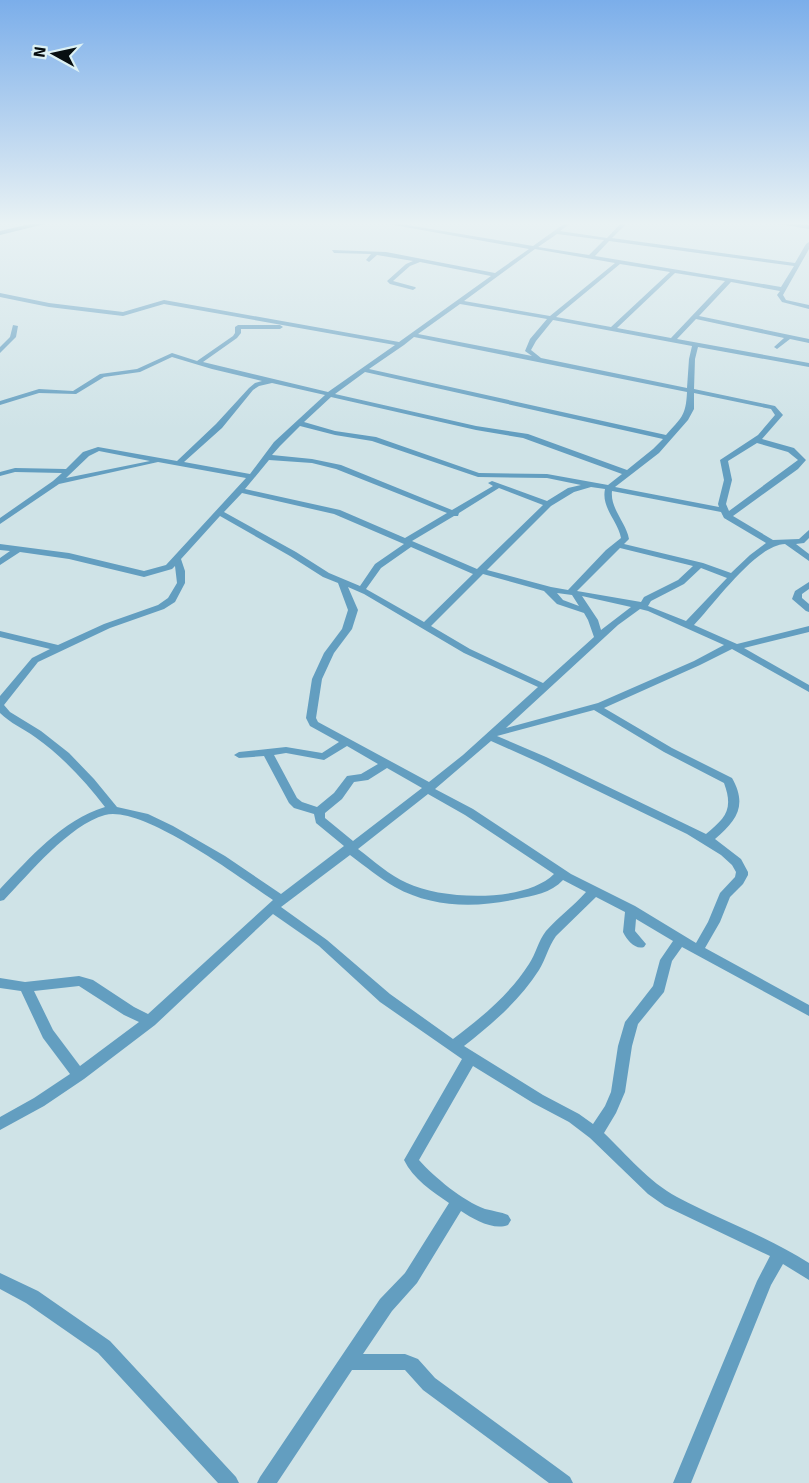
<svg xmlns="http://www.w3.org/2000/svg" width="809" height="1483" font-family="Signika,sans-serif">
<rect width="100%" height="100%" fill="#cfe3e7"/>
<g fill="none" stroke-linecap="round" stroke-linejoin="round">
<!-- street -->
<g fill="#639ec0" fill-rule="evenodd">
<path d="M 143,221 L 149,221 L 143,225 L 140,223 Z"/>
<path d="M 371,221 L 383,221 L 533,246 L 568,221 L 574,221 L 560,231 L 607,238 L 623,221 L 629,221 L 612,238 L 795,263 L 806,244 L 809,242 L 809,249 L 783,295 L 786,300 L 809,305 L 809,309 L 782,302 L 777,295 L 780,291 L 731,282 L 699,316 L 809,339 L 809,343 L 790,339 L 777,349 L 774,347 L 784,338 L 696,319 L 677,339 L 809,363 L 809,367 L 698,347 L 695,359 L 694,389 L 775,406 L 783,415 L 762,439 L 794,448 L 806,460 L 798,469 L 733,516 L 773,540 L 799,539 L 809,530 L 809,538 L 804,543 L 796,544 L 809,554 L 809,561 L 785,544 C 756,545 715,603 694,625 L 737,644 L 809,626 L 809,632 L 744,648 L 809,685 L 809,692 L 732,649 L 700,665 L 604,708 L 672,748 L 732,778 C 748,806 736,821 715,839 L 741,859 L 748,872 L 748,875 L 743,884 L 730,897 L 720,922 L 705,948 L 809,1005 L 809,1016 L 682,947 L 672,961 L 664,992 L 638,1024 L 632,1046 L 625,1092 L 616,1113 L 604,1133 C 626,1154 649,1182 677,1197 C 720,1220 767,1236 809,1263 L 809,1280 L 783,1264 L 771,1285 L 691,1483 L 673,1483 L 757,1281 L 770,1256 L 665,1206 L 648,1194 L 590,1138 L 569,1122 L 533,1103 L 473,1066 L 419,1160 C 434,1177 463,1201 485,1209 C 493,1211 501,1212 508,1215 L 511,1220 L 508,1225 C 494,1231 473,1219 461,1211 L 417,1283 L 392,1311 L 363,1354 L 405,1354 L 418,1359 L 435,1378 L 570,1477 L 573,1483 L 549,1483 L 423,1390 L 405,1370 L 352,1370 L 277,1483 L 257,1483 L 260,1477 L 380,1299 L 405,1273 L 449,1203 C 432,1191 413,1179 404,1160 L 462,1059 L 380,1002 L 319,946 L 273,914 L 155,1025 L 84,1079 L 44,1106 L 0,1130 L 0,1117 L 34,1098 L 70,1074 L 43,1038 L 21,991 L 0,988 L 0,978 L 25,982 L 79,976 L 93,980 L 134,1007 L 148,1014 L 273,900 C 240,878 143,805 105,815 C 69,825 29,874 4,900 L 0,901 L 0,889 C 30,858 62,820 105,807 C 85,781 62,756 35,737 C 24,729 10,723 0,713 L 0,696 L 32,658 L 50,649 L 0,637 L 0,631 L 58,645 L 104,624 L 158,605 L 168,598 L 177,583 L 175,566 L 172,569 L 144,577 L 69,559 L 20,552 L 0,565 L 0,558 L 10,551 L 0,550 L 0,544 L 69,553 L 144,571 L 166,565 L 246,478 L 158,462 L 59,484 L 0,524 L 0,518 L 53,481 L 62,473 L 15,472 L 0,476 L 0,472 L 15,468 L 66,469 L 83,452 L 98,447 L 177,461 L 216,424 L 249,388 L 255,383 L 262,381 L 212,369 L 172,357 L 140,372 L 104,377 L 76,394 L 39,393 L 0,405 L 0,401 L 39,389 L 73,391 L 100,374 L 137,369 L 172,353 L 197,361 L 233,336 L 235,333 L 235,327 L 238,325 L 280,325 L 283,327 L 280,329 L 241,329 L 241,333 L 237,338 L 203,362 L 328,392 L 395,345 L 164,304 L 123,316 L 49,307 L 0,297 L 0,293 L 49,303 L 123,312 L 164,300 L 399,342 L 491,276 L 420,262 L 410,266 L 393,281 L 415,287 L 416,288 L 413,290 L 390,284 L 387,281 L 406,264 L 413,261 L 377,255 L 369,262 L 366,260 L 371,254 L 334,253 L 332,250 L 386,252 L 495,273 L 529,249 ZM 557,234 L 604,240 L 589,255 L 538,247 ZM 609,241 L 794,266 L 781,287 L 595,256 ZM 535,249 L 615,263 L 550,316 L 464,301 ZM 620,264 L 670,272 L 611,327 L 556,317 ZM 675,273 L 725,281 L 671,338 L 617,328 ZM 460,304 L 547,319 L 530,339 L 525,351 L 532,356 L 418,334 ZM 553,320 L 692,346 L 689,359 L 687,388 L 541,358 L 531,350 L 536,341 ZM 414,337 L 687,392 C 686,416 681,418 666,435 L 369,369 L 404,345 ZM 365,372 L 663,439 L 653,449 L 627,470 L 528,434 L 476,426 L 335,394 ZM 272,383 L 325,395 L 274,442 L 250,474 L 184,462 L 222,428 L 253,390 L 259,386 ZM 694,393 L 771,409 L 775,415 L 758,435 L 720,460 L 724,480 L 718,504 L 719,507 L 615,487 L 659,453 L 688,420 L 694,409 ZM 331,397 L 476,430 L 523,438 L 622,474 L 608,485 L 547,474 L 479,473 L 376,437 L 335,431 L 304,422 ZM 300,426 L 335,435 L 372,441 L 478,477 L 547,478 L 581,485 L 568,488 L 547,501 L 492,481 L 488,483 L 493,486 L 452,510 L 341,465 L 312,459 L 272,455 L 280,446 ZM 757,443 L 788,452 L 798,460 L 729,511 L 726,504 L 732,480 L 728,461 ZM 99,451 L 150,461 L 66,478 L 89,456 ZM 269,460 L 312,463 L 336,469 L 447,513 L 405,538 L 340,510 L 245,489 ZM 591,487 L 605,489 C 601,508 618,521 621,538 L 606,550 L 568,590 L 551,587 L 487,570 L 551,506 L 574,492 ZM 499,488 L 543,505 L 477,569 L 412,541 L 454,516 L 458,516 L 459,513 ZM 612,491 L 721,512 L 724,518 L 766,543 L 750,555 L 731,573 L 703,563 L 624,544 L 629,539 C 626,522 610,509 612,491 ZM 242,493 L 334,514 L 404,544 L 375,564 L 360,586 L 329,573 L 296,552 L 224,512 ZM 220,516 L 290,556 L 323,577 L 338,583 L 348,610 L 342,629 L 324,653 L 312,679 L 306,718 L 310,726 L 339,742 L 322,753 L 286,747 L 239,752 L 234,755 L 239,758 L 264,756 L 289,803 L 294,808 L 314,814 L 316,823 L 344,846 L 281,894 L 225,856 L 173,826 L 148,814 L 117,807 L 94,779 L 69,753 L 41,731 L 10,712 L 4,705 L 38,662 L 110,628 L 164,609 L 175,602 L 185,583 L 185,571 L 181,559 ZM 411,547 L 473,574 L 424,622 L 366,589 L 381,568 ZM 620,548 L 693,566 L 678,580 L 644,597 L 641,602 L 577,591 ZM 701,568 L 727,578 L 686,621 L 648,606 L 651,601 L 684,584 ZM 483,574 L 544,591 L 557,604 L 584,613 L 588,620 L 594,637 L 543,683 L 470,649 L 431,626 ZM 348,587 L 364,594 L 464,653 L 538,687 L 463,755 L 429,782 L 318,722 L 316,718 L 322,679 L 334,653 L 352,629 L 358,610 ZM 557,593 L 572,595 L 579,606 L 563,600 ZM 582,596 L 631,607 L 601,630 L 598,620 ZM 640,609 L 648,611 L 724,645 L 694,661 L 598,703 L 506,728 L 618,625 ZM 594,710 L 664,752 L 724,783 C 734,810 725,818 706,834 L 546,757 L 497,736 ZM 491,741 L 538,762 L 687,834 L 721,855 L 732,865 L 736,872 L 735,877 L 720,893 L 708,922 L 696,943 L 635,906 L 571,874 L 473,809 L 435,789 ZM 347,746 L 378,764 L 361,774 L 347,776 L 334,793 L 317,807 L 302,802 L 297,798 L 274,755 L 286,753 L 324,760 ZM 387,768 L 422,788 L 353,841 L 325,818 L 325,813 L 342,799 L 354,782 L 368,780 ZM 428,794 L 465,815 L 554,874 C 525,903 442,900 407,883 C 389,875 374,861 358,849 ZM 350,855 C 365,866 379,878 395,887 C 432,908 477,908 517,899 C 533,896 551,893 563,880 L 586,892 C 574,906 558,917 546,931 C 538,941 536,954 529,964 C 510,994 481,1018 453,1039 L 390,994 L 327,940 L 281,907 ZM 596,897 L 625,912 L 623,932 C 627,940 635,950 644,947 L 646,944 L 635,931 L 636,919 L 673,941 L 660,960 L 653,986 L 625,1022 L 618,1046 L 611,1092 L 605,1106 L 593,1124 L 579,1114 L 543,1095 L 464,1046 C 491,1025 520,1000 539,970 C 546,959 548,947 556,936 ZM 79,986 L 124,1015 L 139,1022 L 80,1066 L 53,1030 L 34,991 Z"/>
<path d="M 761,221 L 775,221 L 809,225 L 809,229 Z"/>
<path d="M 13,325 L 18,326 L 16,337 L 0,353 L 0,347 L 10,337 Z"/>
<path d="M 809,582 L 809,589 L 802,594 L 802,598 L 809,604 L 809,612 L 806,611 L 792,599 L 795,591 Z"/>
<path d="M 0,1273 L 38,1291 L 110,1341 L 236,1477 L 239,1483 L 218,1483 L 98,1353 L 26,1303 L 0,1289 Z"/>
</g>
<!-- secondary -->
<path fill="#2e7ba3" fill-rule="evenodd" d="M 43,221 L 57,221 L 0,235 L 0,231 Z"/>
</g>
<!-- sky -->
<linearGradient id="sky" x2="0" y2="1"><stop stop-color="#7baeea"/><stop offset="0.52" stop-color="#e9f2f4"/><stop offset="1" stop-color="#e9f2f4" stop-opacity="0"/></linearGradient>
<rect width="809" height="429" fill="url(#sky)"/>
<!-- north arrow -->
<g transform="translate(54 54) rotate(278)" stroke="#dcf1f4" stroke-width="4.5" paint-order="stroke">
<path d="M0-4.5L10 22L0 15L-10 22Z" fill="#080f11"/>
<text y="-9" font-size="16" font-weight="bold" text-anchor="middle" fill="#080f11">N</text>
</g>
</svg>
